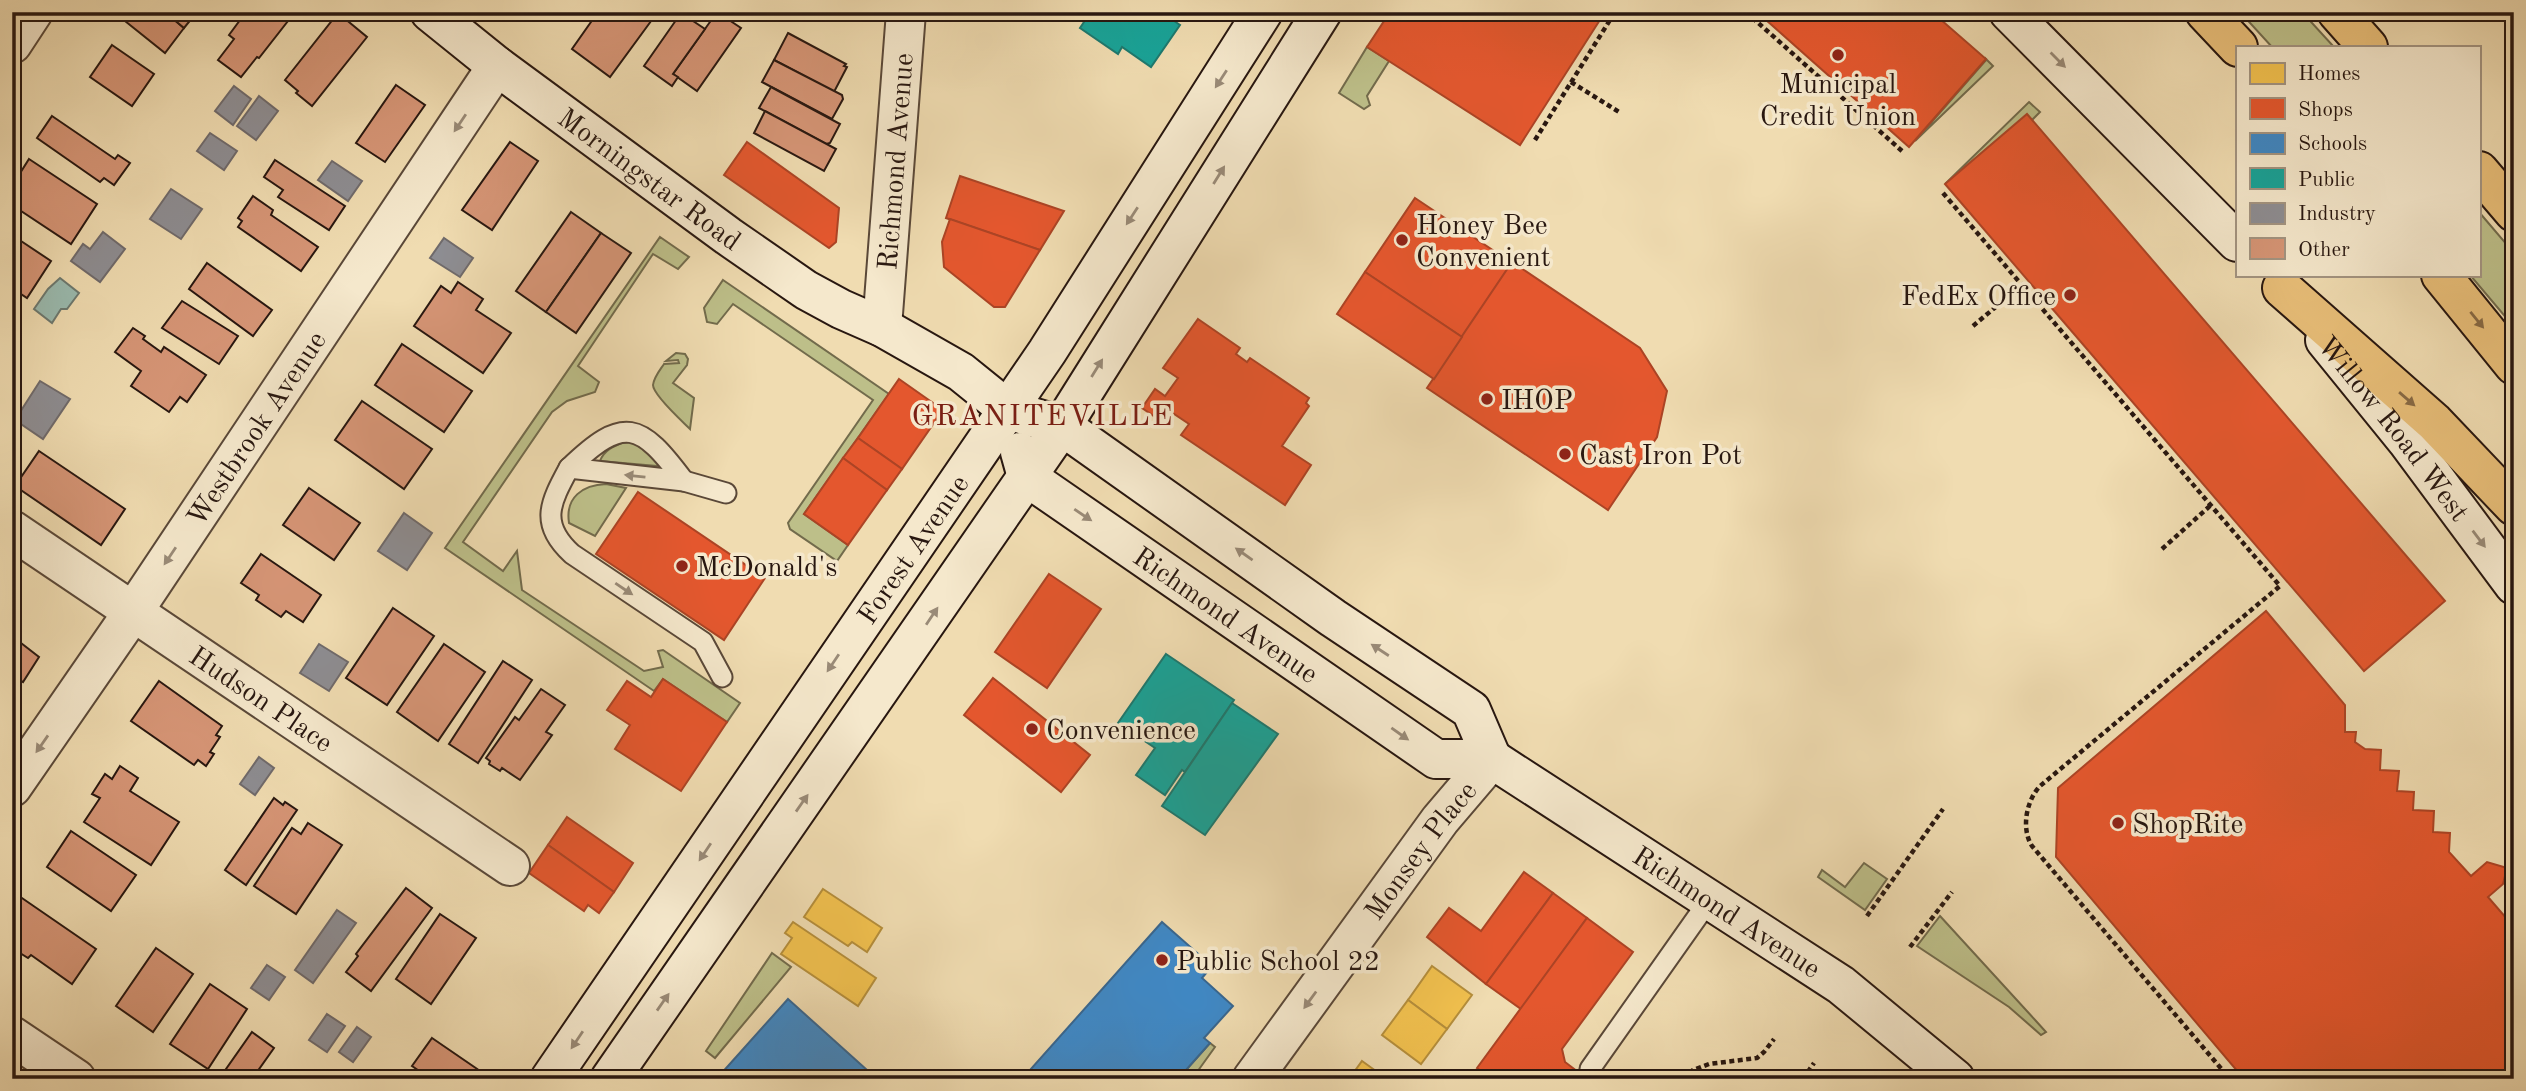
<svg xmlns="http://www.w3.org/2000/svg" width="2526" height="1091" font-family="'Old Standard TT',serif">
<rect width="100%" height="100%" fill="#f0dcb1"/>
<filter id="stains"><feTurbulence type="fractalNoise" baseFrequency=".00286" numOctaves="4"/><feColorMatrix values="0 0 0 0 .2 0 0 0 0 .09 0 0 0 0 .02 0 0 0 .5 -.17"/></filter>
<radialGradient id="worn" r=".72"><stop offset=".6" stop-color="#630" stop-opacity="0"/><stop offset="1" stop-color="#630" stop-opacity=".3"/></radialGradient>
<!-- green -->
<g fill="#bdbf89" stroke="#726b4c" stroke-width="2">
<path d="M 2240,12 L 2302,12 L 2334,47 L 2272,47 Z"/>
<path d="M 1367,47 L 1389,61 L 1367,96 L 1370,105 L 1364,109 L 1339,93 Z"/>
<path d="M 1986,59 L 1993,66 L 1915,141 L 1986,60 Z"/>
<path d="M 2029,102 L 2040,112 L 2032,120 L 2027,115 L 1945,184 Z"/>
<path d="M 2479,212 L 2514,253 L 2514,327 L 2470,275 L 2479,275 Z"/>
<path d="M 660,237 L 689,257 L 678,269 L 653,254 L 578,366 L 599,382 L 595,392 L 567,401 L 552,412 L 463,542 L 503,571 L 517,551 L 522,590 L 644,671 L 663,667 L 658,651 L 663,650 L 740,703 L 727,722 L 663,679 L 654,691 L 445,548 Z"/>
<path d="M 723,280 L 889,394 L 804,514 L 848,545 L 837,561 L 790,529 L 788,523 L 873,400 L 733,304 L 717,324 L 707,322 L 704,308 Z"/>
<path d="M 676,353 L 685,354 L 688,359 L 687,365 L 673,383 L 694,398 L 690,429 C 682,421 653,395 653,385 C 654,377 660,370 664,364 L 679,363 L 678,360 L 666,361 Z"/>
<path d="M 624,442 L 639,443 L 660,464 L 657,466 L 600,461 C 604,450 614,446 624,442 Z"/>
<path d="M 606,484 L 626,488 L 595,536 L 569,523 C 565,497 583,485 606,484 Z"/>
<path d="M 1864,863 L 1887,879 L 1865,910 L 1818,877 L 1822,870 L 1845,887 Z"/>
<path d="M 1940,916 L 2036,1021 L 2046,1032 L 2041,1035 L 2009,1007 L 1917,946 Z"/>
<path d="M 772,953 L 791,967 L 715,1058 L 706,1051 Z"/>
<path d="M 1210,1043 L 1215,1047 L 1192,1079 L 1178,1079 Z"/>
</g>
<!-- water -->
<path fill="#9abbb0" stroke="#6c7970" stroke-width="2" d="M 60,278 L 79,293 L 67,309 L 61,309 L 52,323 L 34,309 L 48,289 Z"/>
<!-- homes -->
<g fill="#f2c14e" stroke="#b58e3b" stroke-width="2">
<path d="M 823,889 L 882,928 L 867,952 L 852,942 L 848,946 L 804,917 Z"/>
<path d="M 793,922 L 876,978 L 858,1006 L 781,954 L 792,938 L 785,933 Z"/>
<path d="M 1432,966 L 1472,995 L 1447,1029 L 1408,1000 Z"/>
<path d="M 1408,1000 L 1447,1029 L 1421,1064 L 1382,1035 Z"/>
<path d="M 1362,1061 L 1387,1079 L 1349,1079 Z"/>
</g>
<!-- shops -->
<g fill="#e4572e" stroke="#ac4425" stroke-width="2">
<path d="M 1390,12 L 1605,12 L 1520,145 L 1367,47 Z"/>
<path d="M 1757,12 L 1932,12 L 1986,59 L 1909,147 Z"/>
<path d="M 2027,114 L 2445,601 L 2364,671 L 1945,184 Z"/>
<path d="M 747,142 L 839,208 L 836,242 L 829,248 L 724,175 Z"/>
<path d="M 960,176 L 1064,211 L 1040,250 L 946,218 Z"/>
<path d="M 1415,198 L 1512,263 L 1462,337 L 1365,272 Z"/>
<path d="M 950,219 L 1040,250 L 1005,307 L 994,307 L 944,267 L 942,242 Z"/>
<path d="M 1512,262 L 1640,348 L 1667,391 L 1657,437 L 1608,510 L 1427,388 Z"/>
<path d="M 1365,272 L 1462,337 L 1434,379 L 1337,314 Z"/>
<path d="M 1198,319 L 1240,348 L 1236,354 L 1247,362 L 1250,358 L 1309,398 L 1306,403 L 1309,406 L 1282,446 L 1311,465 L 1285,505 L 1181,435 L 1189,424 L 1168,410 L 1161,421 L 1142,408 L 1155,389 L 1165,396 L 1178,378 L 1163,368 Z"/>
<path d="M 899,379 L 943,410 L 902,469 L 858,438 Z"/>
<path d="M 858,438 L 902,469 L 887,490 L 843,458 Z"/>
<path d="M 843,458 L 887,490 L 848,545 L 804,514 Z"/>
<path d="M 638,492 L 765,578 L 724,640 L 596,554 Z"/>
<path d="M 1049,574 L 1101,609 L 1047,688 L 995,652 Z"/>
<path d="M 2266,611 L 2345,705 L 2345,732 L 2356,732 L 2355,742 L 2365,749 L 2381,750 L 2380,770 L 2399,771 L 2397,791 L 2414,792 L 2413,810 L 2434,811 L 2433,832 L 2450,833 L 2449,852 L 2471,876 L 2487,862 L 2507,868 L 2503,884 L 2488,897 L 2514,927 L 2514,1079 L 2244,1079 L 2056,857 L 2058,788 Z"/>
<path d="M 993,678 L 1090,755 L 1061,792 L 964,715 Z"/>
<path d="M 663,679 L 727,722 L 681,791 L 615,749 L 630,725 L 607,710 L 627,681 L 651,697 Z"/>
<path d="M 567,817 L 633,863 L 614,892 L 548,845 Z"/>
<path d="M 548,845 L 614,892 L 599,913 L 588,905 L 584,911 L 529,873 Z"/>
<path d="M 1524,872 L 1553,893 L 1486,984 L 1427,937 L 1449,908 L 1481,931 Z"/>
<path d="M 1553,893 L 1587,918 L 1521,1009 L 1486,984 Z"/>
<path d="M 1587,918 L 1633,952 L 1562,1049 L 1565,1062 L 1586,1078 L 1491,1079 L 1477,1068 Z"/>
</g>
<!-- schools -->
<g fill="#3f88c5" stroke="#38668f" stroke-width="2">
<path d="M 1162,922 L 1212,966 L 1202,978 L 1233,1006 L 1204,1038 L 1210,1043 L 1178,1079 L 1022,1079 Z"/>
<path d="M 788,999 L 877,1079 L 725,1079 L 720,1075 Z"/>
</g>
<!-- public -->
<g fill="#17a398" stroke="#1c796f" stroke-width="2">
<path d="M 1070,12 L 1161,12 L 1180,25 L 1151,67 L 1122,47 L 1118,54 L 1080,28 L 1084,22 Z"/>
<path d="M 1166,654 L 1234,700 L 1185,772 L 1182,770 L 1165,795 L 1136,775 L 1155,748 L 1118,723 Z"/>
<path d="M 1232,703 L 1278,734 L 1205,835 L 1162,806 Z"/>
</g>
<!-- industry -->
<g fill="#8d8d92" stroke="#6f6a6b" stroke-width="2">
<path d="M 234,86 L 251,99 L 233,125 L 215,111 Z"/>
<path d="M 259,96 L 278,111 L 256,140 L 237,126 Z"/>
<path d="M 210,133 L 237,151 L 224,170 L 197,151 Z"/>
<path d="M 332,161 L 362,181 L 348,201 L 318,180 Z"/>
<path d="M 171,189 L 202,209 L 181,239 L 150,219 Z"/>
<path d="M 103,232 L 125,249 L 100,282 L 71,261 L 83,244 L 90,249 Z"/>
<path d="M 444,238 L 473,258 L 460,277 L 430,258 Z"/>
<path d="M 40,381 L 70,399 L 43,439 L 15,420 Z"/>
<path d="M 404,513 L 432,533 L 407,570 L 378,551 Z"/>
<path d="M 319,644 L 348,662 L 329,691 L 300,673 Z"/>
<path d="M 259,757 L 274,768 L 255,795 L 240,784 Z"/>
<path d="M 337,910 L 356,923 L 313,983 L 295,970 Z"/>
<path d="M 267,965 L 285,977 L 269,1000 L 251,988 Z"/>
<path d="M 327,1014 L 345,1026 L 327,1052 L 309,1040 Z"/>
<path d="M 357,1027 L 371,1037 L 353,1062 L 339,1052 Z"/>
</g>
<!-- building -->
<g fill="#d69576" stroke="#281710" stroke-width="2">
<path d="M 165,12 L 184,28 L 165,53 L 115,13 Z"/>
<path d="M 165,12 L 197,12 L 184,28 Z"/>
<path d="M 246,12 L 295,12 L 259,58 L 257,57 L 241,77 L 218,60 L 234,39 L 229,35 Z"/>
<path d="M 598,12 L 648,12 L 654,17 L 610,77 L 572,49 Z"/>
<path d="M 717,12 L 741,28 L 697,91 L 673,74 Z"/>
<path d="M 338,13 L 367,37 L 312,106 L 296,93 L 298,91 L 285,80 Z"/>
<path d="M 681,13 L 705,29 L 673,74 L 678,77 L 672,86 L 644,66 Z"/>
<path d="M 788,33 L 846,64 L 844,66 L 847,67 L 834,92 L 774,60 Z"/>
<path d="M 112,45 L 154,74 L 132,106 L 90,77 Z"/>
<path d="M 774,60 L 842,95 L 843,99 L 832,119 L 762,82 Z"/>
<path d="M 396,85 L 425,105 L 385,162 L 356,143 Z"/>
<path d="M 771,87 L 840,124 L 830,143 L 826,144 L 759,108 Z"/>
<path d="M 765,111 L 836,149 L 824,171 L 754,133 Z"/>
<path d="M 52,116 L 115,159 L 118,155 L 130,163 L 114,185 L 104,178 L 100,182 L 37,138 Z"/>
<path d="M 510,142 L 538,161 L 492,230 L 462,210 Z"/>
<path d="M 29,159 L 97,204 L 71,244 L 12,205 L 12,186 Z"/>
<path d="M 275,160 L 345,206 L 329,230 L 278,197 L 283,190 L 264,177 Z"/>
<path d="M 253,196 L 273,210 L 271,215 L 318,247 L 301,271 L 238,227 L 242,221 L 238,218 Z"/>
<path d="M 571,212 L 601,233 L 546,312 L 516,291 Z"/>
<path d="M 601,233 L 631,253 L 576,333 L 546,312 Z"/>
<path d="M 12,235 L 51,261 L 27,298 L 12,288 Z"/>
<path d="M 207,263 L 272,310 L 253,336 L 189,289 Z"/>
<path d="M 458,282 L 483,299 L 476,310 L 511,333 L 483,373 L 414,326 L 441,286 L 451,293 Z"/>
<path d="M 182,301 L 238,336 L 219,364 L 162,328 Z"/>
<path d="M 133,328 L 145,336 L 143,339 L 161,352 L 164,347 L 206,375 L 187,402 L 180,397 L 169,412 L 131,386 L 141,371 L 115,352 Z"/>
<path d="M 402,344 L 472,391 L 444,432 L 375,385 Z"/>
<path d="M 362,401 L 432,449 L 404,489 L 335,440 Z"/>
<path d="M 39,451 L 125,509 L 101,545 L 15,486 Z"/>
<path d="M 309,488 L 360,523 L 334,560 L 283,525 Z"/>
<path d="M 261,554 L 321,595 L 303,622 L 286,611 L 281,617 L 256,600 L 259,595 L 241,583 Z"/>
<path d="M 393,608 L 434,636 L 387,705 L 346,678 Z"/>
<path d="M 12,636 L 39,657 L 23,682 L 12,675 Z"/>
<path d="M 444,644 L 485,672 L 438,741 L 397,712 Z"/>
<path d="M 503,661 L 532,680 L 478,763 L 449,744 Z"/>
<path d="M 159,681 L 222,726 L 216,735 L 220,737 L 210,752 L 214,754 L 206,766 L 198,760 L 194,765 L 131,721 Z"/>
<path d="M 541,689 L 565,705 L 546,732 L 552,735 L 520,780 L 502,768 L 500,771 L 489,764 L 490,761 L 486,758 L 515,717 L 519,720 Z"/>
<path d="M 120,766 L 138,778 L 130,791 L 179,822 L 151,865 L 84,822 L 100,798 L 92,794 L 105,774 L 112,779 Z"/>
<path d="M 274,798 L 283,805 L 285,802 L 297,810 L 246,885 L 225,870 Z"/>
<path d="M 308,823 L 342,845 L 296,914 L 254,886 L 292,828 L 301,834 Z"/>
<path d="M 71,831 L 136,875 L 111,911 L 47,867 Z"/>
<path d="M 406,888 L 432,908 L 371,991 L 346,972 L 358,956 L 356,954 Z"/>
<path d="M 19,896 L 96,949 L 72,984 L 31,955 L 28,958 L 12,948 L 12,906 Z"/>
<path d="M 440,914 L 476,938 L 431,1004 L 396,979 Z"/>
<path d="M 156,948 L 193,974 L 153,1032 L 116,1006 Z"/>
<path d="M 210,984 L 247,1009 L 208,1069 L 170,1044 Z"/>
<path d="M 252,1032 L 274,1048 L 252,1079 L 219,1079 Z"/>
<path d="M 432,1038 L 483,1073 L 479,1079 L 431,1079 L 412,1066 Z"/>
</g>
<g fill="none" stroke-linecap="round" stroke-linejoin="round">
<!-- lane casing -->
<g stroke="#5a4838" stroke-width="23">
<g id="lane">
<path d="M 569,468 C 624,415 640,422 684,481"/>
<path d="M 722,677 L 703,642 L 572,554 C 539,524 550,503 569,468 L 684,481 L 726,493"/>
<path d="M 1590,1069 L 1710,899"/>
</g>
</g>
<!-- street casing -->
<g stroke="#5a4838" stroke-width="42">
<g id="street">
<path d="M 12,44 L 33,12"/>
<path id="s1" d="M 882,327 L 906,12"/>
<path id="s2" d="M 12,530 L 510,866"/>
<path id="s3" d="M 12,787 L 133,612 L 497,66"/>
<path d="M 12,1036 L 76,1079"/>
<path id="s4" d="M 1252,1079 L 1440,820 L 1492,759"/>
</g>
</g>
<!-- secondary casing -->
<g stroke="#281710" stroke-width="42">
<g id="secondary">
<path id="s5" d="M 430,12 L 497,66 L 728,236 L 806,290 L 841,309 L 882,327 L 961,372 L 1008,410 L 1062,426 L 1333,618 L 1471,710 L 1492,759"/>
<path d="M 2009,12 L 2237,242"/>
<path id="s6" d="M 2325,340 L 2407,441 L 2514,585"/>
<path id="s7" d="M 1020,452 L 1027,477 L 1436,759 L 1492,759 L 1841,985 L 1955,1079"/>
<path id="s8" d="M 550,1079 L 1047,352 L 1263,12"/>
<path d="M 610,1079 L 1062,426 L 1322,12"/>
</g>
</g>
<!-- highway casing -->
<g stroke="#281710" stroke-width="42">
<g id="highway">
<path d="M 2205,12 L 2238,47"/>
<path d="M 2337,12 L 2368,47"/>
<path d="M 2479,171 L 2514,212"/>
<path d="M 2441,275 L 2514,365"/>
<path d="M 2282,288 L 2434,422 L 2514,506"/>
</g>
</g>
<!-- path -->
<g stroke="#281710" stroke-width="4.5" stroke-dasharray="5 3.5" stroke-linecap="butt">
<path d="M 1746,12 L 1902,151"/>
<path d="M 1571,82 L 1619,112"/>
<path d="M 1535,140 L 1615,12"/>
<path d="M 1943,193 L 2280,586 L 2040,786 C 2026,801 2021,829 2032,846 L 2230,1079"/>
<path d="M 1973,326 L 2022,285"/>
<path d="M 2162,549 L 2211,505"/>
<path d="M 1867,916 L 1943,809"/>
<path d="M 1910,947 L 1952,892"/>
<path d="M 1683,1079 L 1693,1070 L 1709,1064 L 1757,1058 L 1764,1052 L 1774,1039"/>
<path d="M 1803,1079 L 1814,1063"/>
</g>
<!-- lane -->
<use href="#lane" stroke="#f5e8cc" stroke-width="19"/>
<!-- street -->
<use href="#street" stroke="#f5e8cc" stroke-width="38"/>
<!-- secondary -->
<use href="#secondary" stroke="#f5e8cc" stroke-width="38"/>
<!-- highway -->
<use href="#highway" stroke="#e8be78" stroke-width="38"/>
</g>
<!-- one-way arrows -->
<defs><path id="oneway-solid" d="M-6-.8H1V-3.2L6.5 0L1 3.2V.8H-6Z" transform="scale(1.75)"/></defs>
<g fill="#998a77">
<use href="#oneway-solid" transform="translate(2058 60) rotate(45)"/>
<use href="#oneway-solid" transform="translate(1221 79) rotate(123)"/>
<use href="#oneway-solid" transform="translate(460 123) rotate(124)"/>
<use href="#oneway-solid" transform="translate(1219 175) rotate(-58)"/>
<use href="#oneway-solid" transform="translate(1132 216) rotate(123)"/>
<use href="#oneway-solid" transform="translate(1097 368) rotate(-58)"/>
<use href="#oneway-solid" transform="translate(635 476) rotate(-174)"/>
<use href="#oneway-solid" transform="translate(1083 515) rotate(34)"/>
<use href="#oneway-solid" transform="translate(2479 539) rotate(53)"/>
<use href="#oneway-solid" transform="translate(1244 554) rotate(-145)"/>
<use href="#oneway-solid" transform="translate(170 556) rotate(124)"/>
<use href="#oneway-solid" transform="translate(624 589) rotate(34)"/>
<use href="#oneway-solid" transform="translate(932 616) rotate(-56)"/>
<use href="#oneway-solid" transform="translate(1380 650) rotate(-147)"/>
<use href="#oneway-solid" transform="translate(833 663) rotate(124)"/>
<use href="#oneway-solid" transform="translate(1400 734) rotate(35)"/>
<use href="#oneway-solid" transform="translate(42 744) rotate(125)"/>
<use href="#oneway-solid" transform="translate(802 803) rotate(-55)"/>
<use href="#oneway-solid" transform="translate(705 852) rotate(124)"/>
<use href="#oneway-solid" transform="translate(1310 1000) rotate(126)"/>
<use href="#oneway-solid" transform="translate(663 1002) rotate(-55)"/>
<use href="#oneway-solid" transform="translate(577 1040) rotate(124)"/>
</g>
<g fill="#886a44">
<use href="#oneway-solid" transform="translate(2477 320) rotate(51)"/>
<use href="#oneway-solid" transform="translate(2407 399) rotate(41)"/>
</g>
<!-- markers -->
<g fill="#8f2418" stroke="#f5e8cc" stroke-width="2.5">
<circle cx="1838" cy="55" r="7"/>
<circle cx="1402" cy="240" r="7"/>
<circle cx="2070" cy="295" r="7"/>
<circle cx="1487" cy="399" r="7"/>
<circle cx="1565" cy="454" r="7"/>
<circle cx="682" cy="566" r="7"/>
<circle cx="1032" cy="729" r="7"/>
<circle cx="2118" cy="823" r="7"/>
<circle cx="1162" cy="960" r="7"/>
</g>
<g text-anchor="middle" stroke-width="7" stroke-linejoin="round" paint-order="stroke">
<!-- poi labels -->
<g font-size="28" fill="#281710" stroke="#f5e8cc" text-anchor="start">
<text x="1838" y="93" text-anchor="middle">Municipal<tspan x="1838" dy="32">Credit Union</tspan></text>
<text x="1416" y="234">Honey Bee<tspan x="1416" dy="32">Convenient</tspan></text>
<text x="2056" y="305" text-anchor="end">FedEx Office</text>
<text x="1501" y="409">IHOP</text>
<text x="1579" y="464">Cast Iron Pot</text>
<text x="696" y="576">McDonald's</text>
<text x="1046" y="739">Convenience</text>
<text x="2132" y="833">ShopRite</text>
<text x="1176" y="970">Public School 22</text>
</g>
<!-- street labels -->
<g font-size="28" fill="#281710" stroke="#f5e8cc">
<text dy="10" stroke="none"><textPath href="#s1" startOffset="166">Richmond Avenue</textPath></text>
<text dy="10" stroke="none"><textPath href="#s5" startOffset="276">Morningstar Road</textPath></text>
<text dy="10" stroke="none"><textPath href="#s3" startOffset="434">Westbrook Avenue</textPath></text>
<text dy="10" stroke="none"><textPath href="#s6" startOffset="112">Willow Road West</textPath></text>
<text dy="10" stroke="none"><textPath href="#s8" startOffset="642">Forest Avenue</textPath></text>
<text dy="10" stroke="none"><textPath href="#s7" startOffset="268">Richmond Avenue</textPath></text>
<text dy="10" stroke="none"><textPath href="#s2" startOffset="301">Hudson Place</textPath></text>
<text dy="10" stroke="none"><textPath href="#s4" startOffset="284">Monsey Place</textPath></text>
<text dy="10" stroke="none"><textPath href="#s7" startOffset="859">Richmond Avenue</textPath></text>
</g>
<!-- neighbourhood labels -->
<g font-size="30" letter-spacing="2" fill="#7a1f14" stroke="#f5e8cc">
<text x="1043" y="425">GRANITEVILLE</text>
</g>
</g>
<!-- margin -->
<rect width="2526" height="1091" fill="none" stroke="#f0dcb1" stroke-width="42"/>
<rect x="14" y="14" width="2498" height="1063" fill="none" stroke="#281710" stroke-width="3.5"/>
<rect x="21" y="21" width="2484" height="1049" fill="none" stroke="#281710" stroke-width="2"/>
<!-- legend -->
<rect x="2236" y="46" width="245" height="231" fill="#f5e8cc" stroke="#a39481" stroke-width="2"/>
<rect x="2250" y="63" width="35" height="21" fill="#f2c14e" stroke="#a39481" stroke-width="2"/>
<text x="2298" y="80" font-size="21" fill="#281710">Homes</text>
<rect x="2250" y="98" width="35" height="21" fill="#e4572e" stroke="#a39481" stroke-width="2"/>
<text x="2298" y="116" font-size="21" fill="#281710">Shops</text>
<rect x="2250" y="133" width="35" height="21" fill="#3f88c5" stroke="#a39481" stroke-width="2"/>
<text x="2298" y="150" font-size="21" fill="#281710">Schools</text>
<rect x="2250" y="168" width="35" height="21" fill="#17a398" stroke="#a39481" stroke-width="2"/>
<text x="2298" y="186" font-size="21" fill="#281710">Public</text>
<rect x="2250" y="203" width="35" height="21" fill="#8d8d92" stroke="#a39481" stroke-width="2"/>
<text x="2298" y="220" font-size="21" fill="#281710">Industry</text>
<rect x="2250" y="238" width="35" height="21" fill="#d69576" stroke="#a39481" stroke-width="2"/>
<text x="2298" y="256" font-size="21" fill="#281710">Other</text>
<rect width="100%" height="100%" filter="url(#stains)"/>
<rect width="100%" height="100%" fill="url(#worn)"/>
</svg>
